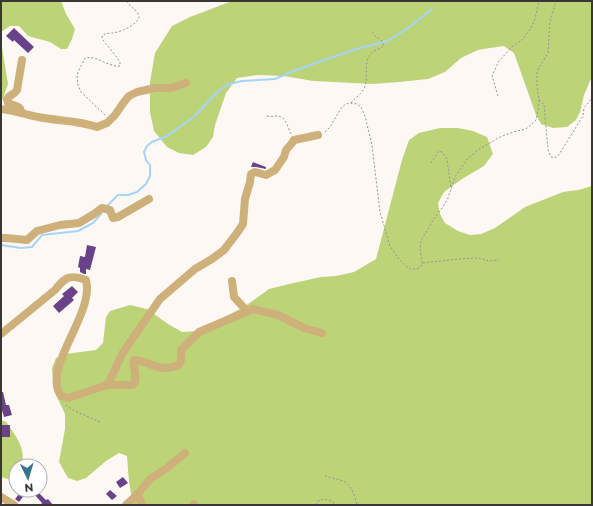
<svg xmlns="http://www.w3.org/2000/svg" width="593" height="506" font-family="Montserrat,sans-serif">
<rect width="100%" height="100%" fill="#fef8f5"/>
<!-- forest -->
<g fill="#bdd378">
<path d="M 1,1 L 61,1 L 66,14 L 75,29 L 72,39 L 67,49 L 61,49 L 50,42 L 28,36 L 19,26 L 10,26 L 1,32 Z"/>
<path d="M 232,1 L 592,1 L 592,78 L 590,81 L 584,95 L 580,112 L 576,120 L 567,127 L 553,128 L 541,124 L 536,115 L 514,53 L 504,46 L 490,48 L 478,50 L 461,58 L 445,72 L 428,79 L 399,82 L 373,84 L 313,81 L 284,76 L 258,75 L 237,78 L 226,93 L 215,125 L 213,137 L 206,147 L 193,155 L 179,153 L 167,147 L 154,131 L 150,112 L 150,82 L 155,53 L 172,26 L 190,17 Z"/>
<path d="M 1,41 L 8,84 L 1,104 Z"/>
<path d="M 440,128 L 458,128 L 473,131 L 487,137 L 493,154 L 484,166 L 462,179 L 444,192 L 438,203 L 440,214 L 445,223 L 458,231 L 470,235 L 481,234 L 495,228 L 525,207 L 563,192 L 578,190 L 592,186 L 592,505 L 133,505 L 129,482 L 127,456 L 119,453 L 106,461 L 86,478 L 77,481 L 68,478 L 59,462 L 65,429 L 65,414 L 57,397 L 53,382 L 52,368 L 56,358 L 65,354 L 96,350 L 103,343 L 106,317 L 110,311 L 130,305 L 147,309 L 168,324 L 182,332 L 197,331 L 244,307 L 269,289 L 289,284 L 321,277 L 336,276 L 354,272 L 376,259 L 402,160 L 409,140 L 419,133 Z"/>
<path d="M 1,420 L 6,422 C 16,436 26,448 22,466 L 16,466 L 16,477 L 11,480 L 1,477 Z"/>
</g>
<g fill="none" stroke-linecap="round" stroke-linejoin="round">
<!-- stream -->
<g stroke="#a6d4f9" stroke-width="2">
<path d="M 107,206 L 118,195 L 128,195 L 137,192 L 146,184 L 150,176 L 150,165 L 146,160 L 144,152 L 147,146 L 152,142 L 167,136 L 195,116 L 218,91 L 229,84 L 242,81 L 275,79 L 296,70 L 356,49 L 388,41 L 412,25 L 432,9"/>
<path d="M 1,245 L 21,248 L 32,247 L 42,235 L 78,231 L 93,223 L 101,214"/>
</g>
</g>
<!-- building -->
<g fill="#6a4289">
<path d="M 14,28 L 34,47 L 28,53 L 14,40 L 13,42 L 6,36 Z"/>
<path d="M 253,162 L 266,167 L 266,169 L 256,167 L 251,167 Z"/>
<path d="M 87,245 L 96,247 L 90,270 L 86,269 L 86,274 L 84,274 L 80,272 L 80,268 L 78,267 L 80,256 L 85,257 Z"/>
<path d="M 72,286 L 78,292 L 72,298 L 74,300 L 59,313 L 53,306 L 64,296 L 62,294 Z"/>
<path d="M 1,392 L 3,392 L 6,405 L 9,405 L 12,415 L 4,417 L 1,407 Z"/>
<rect x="1" y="425" width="9" height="12"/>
<path d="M 123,477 L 128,483 L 120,488 L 116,482 Z"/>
<path d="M 110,490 L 117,496 L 112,500 L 106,494 Z"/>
<path d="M 37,491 L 46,500 L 48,499 L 53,505 L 41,505 L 42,503 L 34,494 Z"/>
<path d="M 19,494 L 23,497 L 19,502 L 15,499 Z"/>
</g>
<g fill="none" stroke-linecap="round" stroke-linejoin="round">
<!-- path -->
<g stroke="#979390" stroke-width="1" stroke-dasharray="2 2" stroke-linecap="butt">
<path d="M 498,96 L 492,76 L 499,61 L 513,46 L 522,40 L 531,28 L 535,19 L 539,1"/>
<path d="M 539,100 L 544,104 L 548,150 L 551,157 L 554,158 L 558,156 L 583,116 L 584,108 L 592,98"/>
<path d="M 351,103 C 355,98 361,94 364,89 C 369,79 363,64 370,55 C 374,50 379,49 384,46 L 382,41 C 377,37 374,37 371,30"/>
<path d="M 105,115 L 81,92 L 78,85 L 77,78 L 78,72 L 85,58 C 97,55 107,67 120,66 L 120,62 L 118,59 L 103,40 L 102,36 C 106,32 112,34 117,32 C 123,31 140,23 139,16 C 137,9 129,7 127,1"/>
<path d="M 267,116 C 271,117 274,116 277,116 C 286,116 288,128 291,134"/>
<path d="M 325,132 L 330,127 L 337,115 L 342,107 L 346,104 L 350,103 L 357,104 L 361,107 L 365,116 L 372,145 L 380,212 L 390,246 L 398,258 L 406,266 L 411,269 L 417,269 L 420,267 L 422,265 L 422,261 L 420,248 L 421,241 L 433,220 L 443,207 L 448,198 L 455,177 L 468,158 L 478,150 L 500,137 L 513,132 L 526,129 L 536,120 L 538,110 L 539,100 L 537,85 L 537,71 L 548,53 L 550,22 L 556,1"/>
<path d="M 431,163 L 439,151 L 442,152 L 447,159 L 451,188"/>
<path d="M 423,263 C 440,261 457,259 474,258 C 486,258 487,264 499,259"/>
<path d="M 66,405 L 75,411 L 100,422"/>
<path d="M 325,476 C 331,478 339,479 345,482 C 352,486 355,497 357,505"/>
<path d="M 316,505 L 318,501 C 325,498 330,499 336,505"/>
</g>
<!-- minor -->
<g stroke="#ceb17a" stroke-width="8">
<path d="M 1,109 C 14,110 25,115 38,117 C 57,121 78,120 97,127 L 107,123 L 115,115 L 124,102 L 129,96 L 137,92 L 155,88 L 171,88 L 186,83"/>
<path d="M 21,112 C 21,105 13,106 8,103 L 7,99 C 9,95 15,94 17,90 L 22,60"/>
<path d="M 1,238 L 6,238 L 27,240 L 37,231 L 60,225 L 79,223 L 94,214 L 102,208 L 110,210 L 113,218 L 118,217 L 149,199"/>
<path d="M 232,281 L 234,297 L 247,311"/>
<path d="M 1,334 L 55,290 C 65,277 70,274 86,280 C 95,314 41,368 61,396 L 68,398 L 107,385 L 133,385 C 139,378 132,369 134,360 C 139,360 142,362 147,363 C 159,368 167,370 179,365 L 181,360 L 181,350 L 199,332 L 253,309 L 278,315 L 304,328 L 322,333"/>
<path d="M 107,385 L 112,376 L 122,354 L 144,322 L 160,299 L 195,269 L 212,259 L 224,250 L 237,233 L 243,224 L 245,199 L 250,182 L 251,174 L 255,172 L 266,175 L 275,170 L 284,157 L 286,150 L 292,143 L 294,140 L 318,135"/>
<path d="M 138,494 L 142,505"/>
<path d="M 1,497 L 14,505"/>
<path d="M 194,504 L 194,505"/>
<path d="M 126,505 L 136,496 L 150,479 L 167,468 L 185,453"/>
</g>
</g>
<!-- border -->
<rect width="593" height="506" fill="none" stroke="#393735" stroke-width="4"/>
<!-- north arrow -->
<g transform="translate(28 478) rotate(175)"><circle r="19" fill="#ffffff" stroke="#b0afae"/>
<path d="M0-3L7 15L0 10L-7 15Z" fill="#37758b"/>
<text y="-6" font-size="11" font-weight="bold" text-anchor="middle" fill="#393735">N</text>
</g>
</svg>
